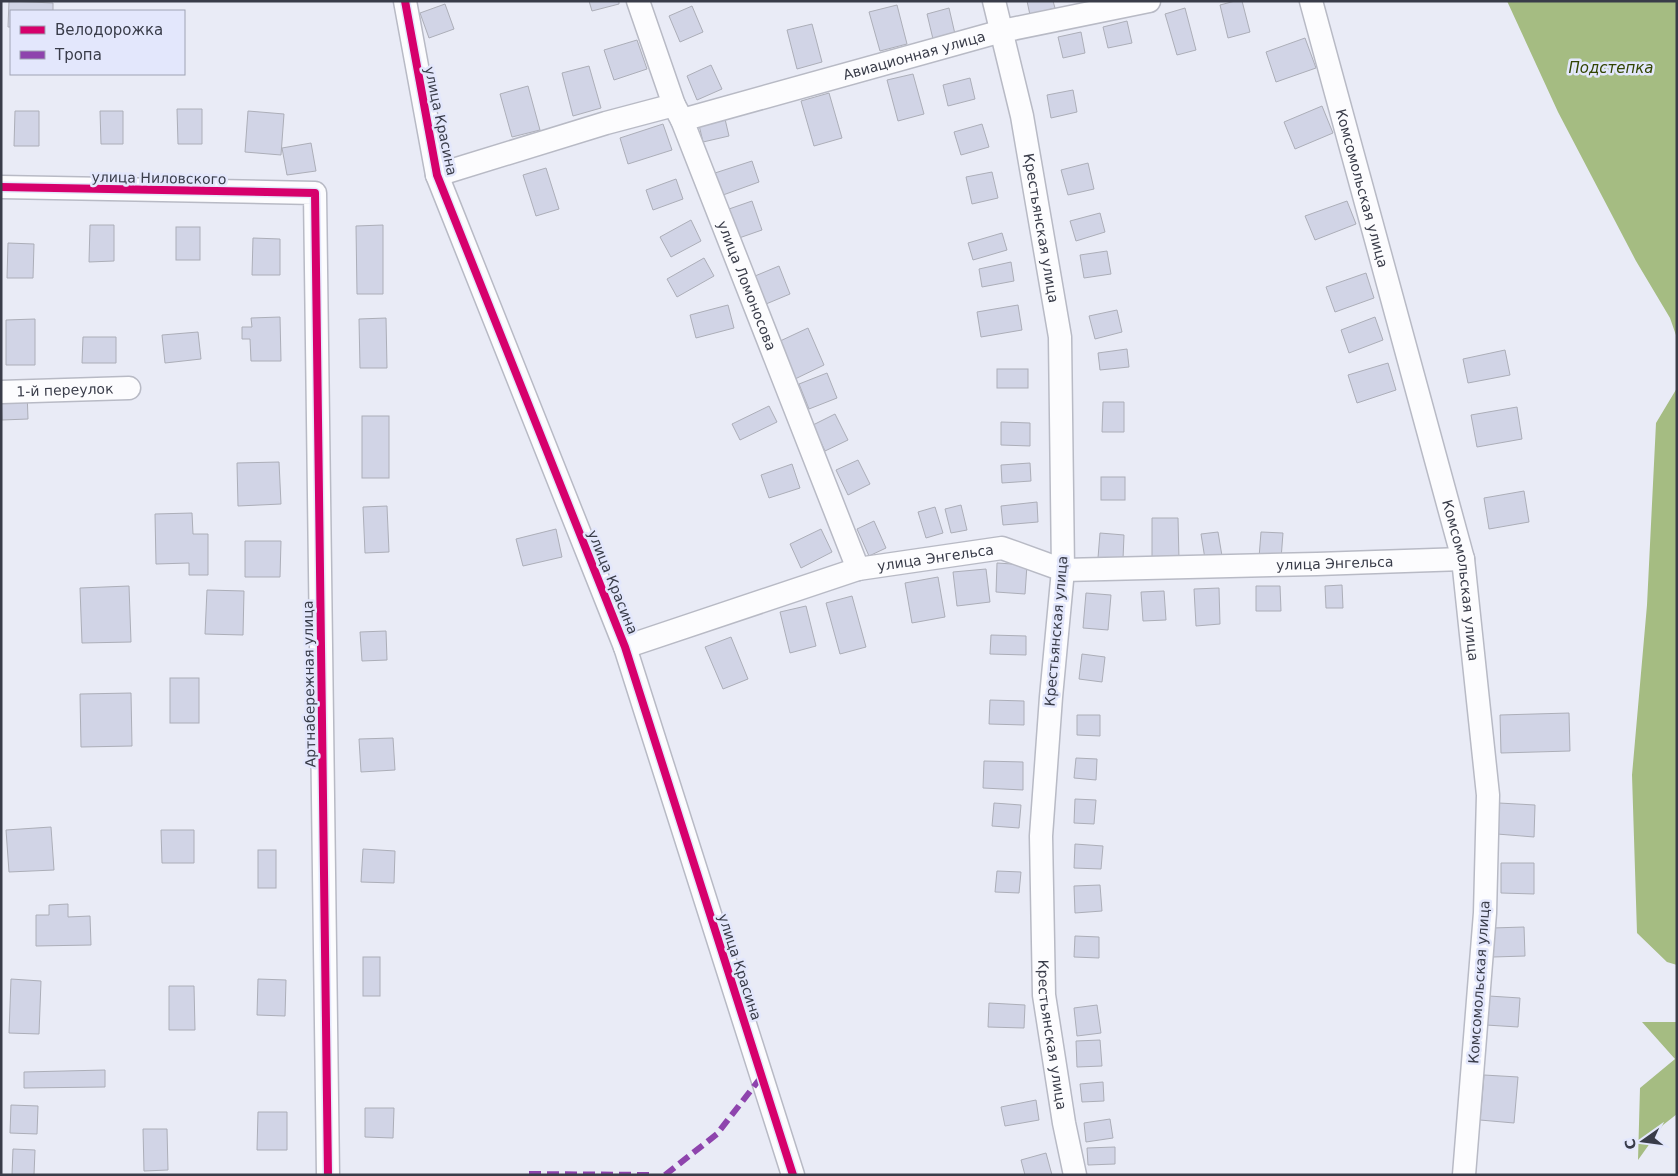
<svg xmlns="http://www.w3.org/2000/svg" width="1678" height="1176" font-family="'DejaVu Sans',sans-serif">
<rect width="100%" height="100%" fill="#e9ebf6"/>
<!-- water -->
<g fill="#a5bc82">
<path d="M 1507,1 L 1677,1 L 1677,338 L 1670,318 L 1636,261 L 1558,112 Z"/>
<path d="M 1677,388 L 1677,965 L 1667,962 L 1637,933 L 1632,775 L 1647,605 L 1656,423 Z"/>
<path d="M 1642,1022 L 1677,1022 L 1677,1114 L 1663,1125 L 1638,1160 L 1640,1088 L 1675,1059 Z"/>
</g>
<!-- building -->
<g fill="#d1d4e6" stroke="#acaeb8">
<path d="M 9,1 L 53,3 L 53,11 L 11,11 L 11,27 L 8,27 Z"/>
<path d="M 589,1 L 619,1 L 619,4 L 592,11 Z"/>
<path d="M 1027,1 L 1053,1 L 1055,8 L 1030,15 Z"/>
<path d="M 1235,1 L 1242,1 L 1250,32 L 1228,38 L 1220,5 Z"/>
<path d="M 445,4 L 454,29 L 429,38 L 420,13 Z"/>
<path d="M 897,5 L 907,44 L 880,51 L 869,12 Z"/>
<path d="M 692,6 L 703,32 L 680,42 L 669,16 Z"/>
<path d="M 949,8 L 955,34 L 933,39 L 927,14 Z"/>
<path d="M 1185,8 L 1196,50 L 1177,55 L 1165,14 Z"/>
<path d="M 1127,21 L 1132,43 L 1108,48 L 1103,27 Z"/>
<path d="M 812,24 L 822,62 L 797,69 L 787,30 Z"/>
<path d="M 1081,32 L 1085,53 L 1063,58 L 1058,37 Z"/>
<path d="M 1305,38 L 1316,68 L 1276,82 L 1266,52 Z"/>
<path d="M 637,40 L 647,69 L 614,80 L 604,50 Z"/>
<path d="M 711,65 L 722,89 L 697,100 L 687,76 Z"/>
<path d="M 589,66 L 601,108 L 573,116 L 562,73 Z"/>
<path d="M 913,74 L 924,114 L 898,121 L 887,80 Z"/>
<path d="M 970,78 L 975,99 L 948,106 L 943,85 Z"/>
<path d="M 528,86 L 540,130 L 512,137 L 500,94 Z"/>
<path d="M 1073,90 L 1077,112 L 1051,118 L 1047,95 Z"/>
<path d="M 829,93 L 842,138 L 814,146 L 801,101 Z"/>
<path d="M 1322,106 L 1333,133 L 1295,149 L 1284,122 Z"/>
<path d="M 177,109 L 202,109 L 202,144 L 178,144 Z"/>
<path d="M 15,111 L 39,111 L 39,146 L 14,146 Z"/>
<path d="M 100,111 L 123,111 L 123,144 L 101,144 Z"/>
<path d="M 248,111 L 284,114 L 281,155 L 245,152 Z"/>
<path d="M 725,119 L 729,136 L 703,142 L 699,125 Z"/>
<path d="M 663,124 L 672,150 L 628,164 L 620,138 Z"/>
<path d="M 982,124 L 989,147 L 961,155 L 954,132 Z"/>
<path d="M 311,143 L 316,171 L 287,175 L 282,148 Z"/>
<path d="M 752,161 L 759,182 L 723,195 L 715,173 Z"/>
<path d="M 1088,163 L 1094,189 L 1068,195 L 1061,170 Z"/>
<path d="M 546,168 L 559,209 L 536,216 L 523,175 Z"/>
<path d="M 992,172 L 998,198 L 972,204 L 966,177 Z"/>
<path d="M 676,179 L 683,199 L 653,210 L 646,190 Z"/>
<path d="M 752,201 L 762,230 L 739,238 L 729,209 Z"/>
<path d="M 1347,201 L 1356,224 L 1315,240 L 1305,216 Z"/>
<path d="M 1100,213 L 1105,232 L 1076,241 L 1070,221 Z"/>
<path d="M 691,220 L 701,241 L 671,257 L 660,237 Z"/>
<path d="M 90,225 L 114,225 L 114,261 L 89,262 Z"/>
<path d="M 383,225 L 383,294 L 357,294 L 356,226 Z"/>
<rect x="176" y="227" width="24" height="33"/>
<path d="M 1002,233 L 1007,250 L 973,260 L 968,243 Z"/>
<path d="M 253,238 L 280,239 L 280,275 L 252,275 Z"/>
<path d="M 8,243 L 34,244 L 33,278 L 7,278 Z"/>
<path d="M 1107,251 L 1111,274 L 1084,278 L 1080,255 Z"/>
<path d="M 704,258 L 714,276 L 677,297 L 667,279 Z"/>
<path d="M 1011,262 L 1014,281 L 982,287 L 979,269 Z"/>
<path d="M 779,266 L 790,294 L 766,304 L 755,276 Z"/>
<path d="M 1366,273 L 1374,298 L 1335,312 L 1326,287 Z"/>
<path d="M 728,305 L 734,328 L 696,338 L 690,315 Z"/>
<path d="M 1018,305 L 1022,330 L 981,337 L 977,312 Z"/>
<path d="M 1117,310 L 1122,332 L 1095,339 L 1089,316 Z"/>
<path d="M 280,317 L 281,361 L 251,361 L 250,339 L 242,339 L 242,327 L 252,327 L 251,318 Z"/>
<path d="M 1375,317 L 1383,340 L 1349,353 L 1341,330 Z"/>
<path d="M 386,318 L 387,368 L 360,368 L 359,319 Z"/>
<path d="M 35,319 L 35,365 L 6,365 L 6,320 Z"/>
<path d="M 808,328 L 824,365 L 795,379 L 778,342 Z"/>
<path d="M 198,332 L 201,359 L 165,363 L 162,335 Z"/>
<path d="M 83,337 L 116,337 L 116,363 L 82,363 Z"/>
<path d="M 1127,349 L 1129,367 L 1100,370 L 1098,353 Z"/>
<path d="M 1505,350 L 1510,375 L 1468,383 L 1463,359 Z"/>
<path d="M 1388,363 L 1396,390 L 1357,403 L 1348,375 Z"/>
<rect x="997" y="369" width="31" height="19"/>
<path d="M 827,373 L 837,398 L 809,409 L 799,384 Z"/>
<path d="M 27,391 L 28,419 L 2,420 L 1,392 Z"/>
<path d="M 1103,402 L 1124,402 L 1124,432 L 1102,432 Z"/>
<path d="M 769,406 L 777,422 L 740,440 L 732,424 Z"/>
<path d="M 1517,407 L 1522,439 L 1477,447 L 1471,415 Z"/>
<path d="M 835,414 L 848,440 L 825,451 L 813,425 Z"/>
<rect x="362" y="416" width="27" height="62"/>
<path d="M 1001,422 L 1030,423 L 1030,446 L 1001,445 Z"/>
<path d="M 858,460 L 870,484 L 848,495 L 836,470 Z"/>
<path d="M 279,462 L 281,504 L 238,506 L 237,463 Z"/>
<path d="M 1030,463 L 1031,481 L 1002,483 L 1001,465 Z"/>
<path d="M 792,464 L 800,488 L 769,498 L 761,475 Z"/>
<rect x="1101" y="477" width="24" height="23"/>
<path d="M 1524,491 L 1529,522 L 1489,529 L 1484,498 Z"/>
<path d="M 1037,502 L 1038,522 L 1003,525 L 1001,506 Z"/>
<path d="M 961,505 L 967,530 L 951,533 L 945,509 Z"/>
<path d="M 387,506 L 389,552 L 365,553 L 363,507 Z"/>
<path d="M 935,507 L 943,533 L 926,538 L 918,512 Z"/>
<path d="M 192,513 L 193,534 L 208,534 L 208,575 L 189,575 L 189,563 L 156,564 L 155,514 Z"/>
<path d="M 1152,518 L 1178,518 L 1179,560 L 1152,560 Z"/>
<path d="M 874,521 L 886,548 L 869,556 L 857,529 Z"/>
<path d="M 556,529 L 562,557 L 523,566 L 516,539 Z"/>
<path d="M 821,529 L 832,552 L 801,568 L 790,544 Z"/>
<path d="M 1218,532 L 1222,556 L 1205,559 L 1201,534 Z"/>
<path d="M 1261,532 L 1283,533 L 1281,559 L 1259,558 Z"/>
<path d="M 1100,533 L 1124,535 L 1123,559 L 1098,558 Z"/>
<path d="M 245,541 L 281,541 L 280,577 L 245,577 Z"/>
<path d="M 997,563 L 1027,565 L 1025,594 L 996,592 Z"/>
<path d="M 986,569 L 990,602 L 957,606 L 953,572 Z"/>
<path d="M 938,577 L 945,617 L 912,623 L 905,583 Z"/>
<path d="M 1342,585 L 1343,608 L 1326,608 L 1325,586 Z"/>
<path d="M 129,586 L 131,642 L 82,643 L 80,588 Z"/>
<path d="M 1256,586 L 1280,586 L 1281,611 L 1256,611 Z"/>
<path d="M 1219,588 L 1220,624 L 1196,626 L 1194,589 Z"/>
<path d="M 207,590 L 244,591 L 243,635 L 205,634 Z"/>
<path d="M 1164,591 L 1166,620 L 1143,621 L 1141,592 Z"/>
<path d="M 1086,593 L 1111,595 L 1108,630 L 1083,628 Z"/>
<path d="M 852,596 L 866,647 L 840,654 L 826,603 Z"/>
<path d="M 806,606 L 816,646 L 790,653 L 780,612 Z"/>
<path d="M 386,631 L 387,660 L 362,661 L 360,632 Z"/>
<path d="M 991,635 L 1026,636 L 1026,655 L 990,654 Z"/>
<path d="M 731,637 L 748,679 L 723,689 L 705,647 Z"/>
<path d="M 1082,654 L 1105,657 L 1102,682 L 1079,679 Z"/>
<rect x="170" y="678" width="29" height="45"/>
<path d="M 131,693 L 132,746 L 81,747 L 80,694 Z"/>
<path d="M 990,700 L 1024,701 L 1024,725 L 989,724 Z"/>
<path d="M 1569,713 L 1570,751 L 1501,753 L 1500,715 Z"/>
<path d="M 1077,715 L 1100,715 L 1100,736 L 1077,735 Z"/>
<path d="M 393,738 L 395,770 L 361,772 L 359,739 Z"/>
<path d="M 1076,758 L 1097,759 L 1096,780 L 1074,778 Z"/>
<path d="M 984,761 L 1023,762 L 1023,790 L 983,788 Z"/>
<path d="M 1075,799 L 1096,800 L 1094,824 L 1074,823 Z"/>
<path d="M 994,803 L 1021,805 L 1019,828 L 992,826 Z"/>
<path d="M 1499,803 L 1535,805 L 1534,837 L 1497,834 Z"/>
<path d="M 51,827 L 54,870 L 9,872 L 6,830 Z"/>
<path d="M 161,830 L 194,830 L 194,863 L 162,863 Z"/>
<path d="M 1075,844 L 1103,846 L 1101,869 L 1074,868 Z"/>
<path d="M 363,849 L 395,851 L 394,883 L 361,882 Z"/>
<rect x="258" y="850" width="18" height="38"/>
<path d="M 1501,863 L 1534,863 L 1534,894 L 1501,893 Z"/>
<path d="M 997,871 L 1021,872 L 1019,893 L 995,892 Z"/>
<path d="M 1100,885 L 1102,911 L 1075,913 L 1074,886 Z"/>
<path d="M 68,904 L 68,917 L 90,916 L 91,945 L 36,946 L 36,915 L 49,915 L 49,905 Z"/>
<path d="M 1524,927 L 1525,956 L 1493,957 L 1492,928 Z"/>
<path d="M 1075,936 L 1099,937 L 1099,958 L 1074,957 Z"/>
<rect x="363" y="957" width="17" height="39"/>
<path d="M 11,979 L 41,981 L 39,1034 L 9,1033 Z"/>
<path d="M 258,979 L 286,980 L 285,1016 L 257,1015 Z"/>
<path d="M 169,986 L 194,986 L 195,1030 L 169,1030 Z"/>
<path d="M 1489,996 L 1520,998 L 1518,1027 L 1486,1025 Z"/>
<path d="M 989,1003 L 1025,1005 L 1024,1028 L 988,1027 Z"/>
<path d="M 1097,1005 L 1101,1033 L 1077,1036 L 1074,1008 Z"/>
<path d="M 1100,1040 L 1102,1066 L 1077,1067 L 1076,1041 Z"/>
<path d="M 105,1070 L 105,1087 L 24,1088 L 24,1072 Z"/>
<path d="M 1484,1075 L 1518,1077 L 1514,1123 L 1480,1120 Z"/>
<path d="M 1103,1082 L 1104,1101 L 1082,1102 L 1080,1084 Z"/>
<path d="M 1036,1100 L 1039,1120 L 1005,1126 L 1001,1107 Z"/>
<path d="M 11,1105 L 38,1106 L 37,1134 L 10,1133 Z"/>
<path d="M 365,1108 L 394,1108 L 393,1138 L 365,1137 Z"/>
<path d="M 258,1112 L 287,1112 L 287,1150 L 257,1150 Z"/>
<path d="M 1110,1119 L 1113,1138 L 1086,1142 L 1084,1123 Z"/>
<path d="M 143,1129 L 167,1129 L 168,1170 L 144,1171 Z"/>
<path d="M 1115,1147 L 1115,1164 L 1088,1165 L 1087,1148 Z"/>
<path d="M 13,1149 L 35,1150 L 34,1175 L 12,1175 Z"/>
<path d="M 1046,1153 L 1052,1175 L 1025,1175 L 1021,1160 Z"/>
</g>
<g fill="none" stroke-linecap="round" stroke-linejoin="round">
<!-- minor casing -->
<g stroke="#b8bac5" stroke-width="25">
<g id="minor">
<path d="M 405,1 L 437,175 L 625,647 L 793,1175"/>
<path id="s1" d="M 638,1 L 674,105 L 682,120 L 858,569"/>
<path id="s2" d="M 994,1 L 1022,116 L 1060,337 L 1063,570 L 1051,697 L 1041,836 L 1044,995 L 1064,1123 L 1075,1175"/>
<path id="s3" d="M 1311,1 L 1463,559 L 1488,795 L 1485,913 L 1464,1175"/>
<path id="s4" d="M 682,120 L 1002,31 L 1149,1"/>
<path d="M 437,175 L 606,123 L 674,105"/>
<path d="M 1,187 L 315,193 L 328,1175"/>
<path id="s5" d="M 1,392 L 129,388"/>
<path id="s6" d="M 625,647 L 858,569 L 1002,548 L 1063,570 L 1317,564 L 1463,559"/>
</g>
</g>
<!-- minor -->
<use href="#minor" stroke="#fcfcfe" stroke-width="22"/>
<!-- quiet -->
<g stroke="#8e44ad" stroke-width="6" stroke-dasharray="12 6" stroke-linecap="butt">
<path d="M 529,1174 L 652,1175"/>
<path d="M 665,1175 L 717,1134 L 762,1076"/>
</g>
<!-- cycleway casing -->
<g stroke="#e3e7fc" stroke-width="11">
<g id="cycleway">
<path d="M 405,1 L 437,175 L 625,647 L 793,1175"/>
<path d="M 1,187 L 315,193 L 328,1175"/>
</g>
</g>
<!-- cycleway -->
<use href="#cycleway" stroke="#d6006c" stroke-width="8"/>
</g>
<g text-anchor="middle" stroke-width="5" stroke-linejoin="round" paint-order="stroke">
<!-- street labels -->
<g font-size="14" fill="#393c49" stroke="#e3e7fc">
<text dy="5" stroke="none"><textPath href="#s4" startOffset="241">Авиационная улица</textPath></text>
<text transform="translate(441 121) rotate(78)" y="5">улица Красина</text>
<text transform="translate(159 178) rotate(1)" y="5">улица Ниловского</text>
<text dy="5" stroke="none"><textPath href="#s3" startOffset="194">Комсомольская улица</textPath></text>
<text dy="5" stroke="none"><textPath href="#s2" startOffset="232">Крестьянская улица</textPath></text>
<text dy="5" stroke="none"><textPath href="#s1" startOffset="305">улица Ломоносова</textPath></text>
<text dy="5" stroke="none"><textPath href="#s5" startOffset="64">1-й переулок</textPath></text>
<text dy="5" stroke="none"><textPath href="#s6" startOffset="324">улица Энгельса</textPath></text>
<text dy="5" stroke="none"><textPath href="#s6" startOffset="728">улица Энгельса</textPath></text>
<text dy="5" stroke="none"><textPath href="#s3" startOffset="599">Комсомольская улица</textPath></text>
<text transform="translate(613 582) rotate(68)" y="5">улица Красина</text>
<text transform="translate(1056 631) rotate(-85)" y="5">Крестьянская улица</text>
<text transform="translate(309 684) rotate(-91)" y="5">Артнабережная улица</text>
<text transform="translate(740 967) rotate(72)" y="5">улица Красина</text>
<text transform="translate(1479 982) rotate(-86)" y="5">Комсомольская улица</text>
<text dy="5" stroke="none"><textPath href="#s2" startOffset="1042">Крестьянская улица</textPath></text>
</g>
<!-- water labels -->
<g font-size="15" font-style="italic" fill="#324502" stroke="#e3e7fc">
<text x="1611" y="73">Подстепка</text>
</g>
</g>
<!-- border -->
<rect width="1678" height="1176" fill="none" stroke="#393c49" stroke-width="5"/>
<!-- legend -->
<rect x="10" y="10" width="175" height="65" fill="#e3e7fc" stroke="#9fa3b4"/>
<rect x="20" y="26" width="25" height="8" fill="#d6006c" stroke="#9fa3b4"/>
<text x="55" y="35" font-size="15" fill="#393c49">Велодорожка</text>
<rect x="20" y="51" width="25" height="8" fill="#8e44ad" stroke="#9fa3b4"/>
<text x="55" y="60" font-size="15" fill="#393c49">Тропа</text>
<!-- north arrow -->
<g transform="translate(1643 1141) rotate(256)" stroke="#e3e7fc" stroke-width="4" paint-order="stroke">
<path d="M0-4L9 19L0 12L-9 19Z" fill="#393c49"/>
<text y="-8" font-size="14" font-weight="bold" text-anchor="middle" fill="#393c49">С</text>
</g>
</svg>
